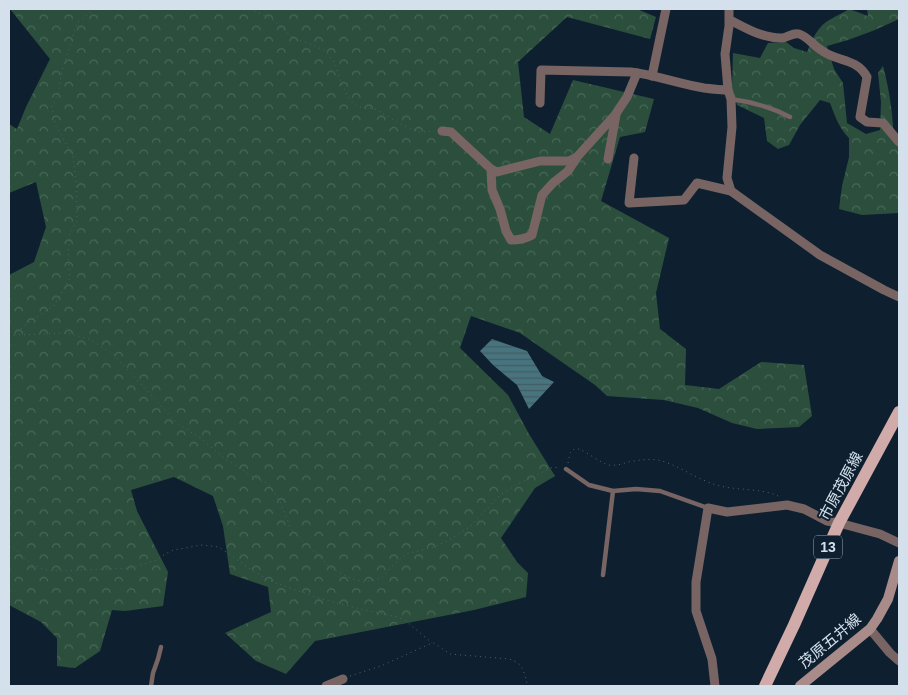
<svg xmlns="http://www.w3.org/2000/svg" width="908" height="695" font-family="Arial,'Noto Sans JP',sans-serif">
<defs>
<pattern id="forest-crowns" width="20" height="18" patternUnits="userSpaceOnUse" patternTransform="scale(1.25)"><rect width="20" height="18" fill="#2b4f3c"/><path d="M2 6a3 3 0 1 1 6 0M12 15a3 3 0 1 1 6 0" fill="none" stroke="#496858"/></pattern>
<pattern id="water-rules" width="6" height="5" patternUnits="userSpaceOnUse" patternTransform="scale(1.25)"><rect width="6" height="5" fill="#47747f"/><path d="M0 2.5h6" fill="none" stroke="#445c62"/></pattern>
</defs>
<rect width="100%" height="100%" fill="#0e2030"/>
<!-- forest -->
<g fill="url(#forest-crowns)">
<path d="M 10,9 L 637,9 L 656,17 L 650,39 L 567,17 L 518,62 L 524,117 L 550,134 L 573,80 L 654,99 L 645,132 L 620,137 L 601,201 L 669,238 L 656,293 L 660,329 L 686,349 L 685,385 L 719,389 L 761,362 L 804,365 L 812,416 L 799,427 L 757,429 L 732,423 L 698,408 L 664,400 L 607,396 L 595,385 L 520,333 L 471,316 L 460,348 L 508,395 L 529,434 L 555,476 L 535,488 L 501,538 L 517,562 L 528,573 L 526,597 L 474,610 L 315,641 L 286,674 L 256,661 L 225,633 L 271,612 L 268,587 L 230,574 L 223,526 L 213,496 L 174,477 L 131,490 L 137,511 L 168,572 L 163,606 L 125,611 L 112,610 L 100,651 L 75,668 L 57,666 L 57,638 L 41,622 L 9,605 L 9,275 L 34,262 L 46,227 L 36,182 L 9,193 L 9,124 L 17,129 L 26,107 L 50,59 Z"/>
<path d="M 849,9 L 868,16 L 867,9 L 899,9 L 899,19 L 875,30 L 848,40 L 827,46 L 834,69 L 843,83 L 847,123 L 866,134 L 880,130 L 881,102 L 878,73 L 883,66 C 890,92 893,116 894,143 L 899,147 L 899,213 L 862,215 L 839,209 L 842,186 L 849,157 L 849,138 C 839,128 835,116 830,103 L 820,100 L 800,125 L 789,145 L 778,149 L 767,141 L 764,118 L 737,105 L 732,89 L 733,53 L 760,58 L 768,43 L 786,42 L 794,48 L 807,52 C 812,40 818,25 831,19 C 838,15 843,13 849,9 Z"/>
</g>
<!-- water -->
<path fill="url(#water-rules)" d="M 492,339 L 527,351 L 542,376 L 554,382 L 529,409 L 517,385 L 493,365 L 480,351 Z"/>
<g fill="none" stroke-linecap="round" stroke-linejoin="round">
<!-- path -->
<g stroke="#50606f" stroke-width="1" stroke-dasharray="1 4" stroke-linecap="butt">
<path d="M 250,9 L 272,19 L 292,37 L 324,50 L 335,63 L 341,83 L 350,100 L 359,107 L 375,109 L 404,126 L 419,132 L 433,131"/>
<path d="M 14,335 L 68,333 L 89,339 L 113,354 L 177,423 L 200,438 L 223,457 L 250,475 L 268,484 L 280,501 L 291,529 L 331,568 L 348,577 L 363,582 L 382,578 L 390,568 L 406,554 L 434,547 L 451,539 L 471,526 L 500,495 L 516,485 L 553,467 L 560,468"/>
<path d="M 9,337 L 14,335 L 29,322 L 54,306 L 70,278 L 68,257 L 70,234 L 77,220 L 76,182 L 73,156 L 55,124 L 52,106 L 58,94 L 63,67 L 77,23 L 95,9"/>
<path d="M 568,463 L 570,453 L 574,449 L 579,449 C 587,452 602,464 609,465 C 616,466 622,464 628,462 C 640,460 651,458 662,461 C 684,468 702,483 725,487 C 740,490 765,489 778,496"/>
<path d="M 9,546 L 13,547 L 32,565 L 46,570 L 59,571 L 131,568 L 157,560 L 165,554 L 174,550 L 202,545 L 219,547 L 250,569 L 270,581 L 319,598 L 356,608 L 397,617 L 406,621 L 432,643"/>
<path d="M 350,676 L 381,666 L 432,643 L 434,643 L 450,654 L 509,659 C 525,664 523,672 528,686"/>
</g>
<!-- lane -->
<g stroke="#776463" stroke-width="4.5">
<path d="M 731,99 C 753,102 771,107 790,117"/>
<path d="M 566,469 L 589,485 L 613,491 L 636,489 L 660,491 L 708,508"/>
<path d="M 603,575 L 613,491"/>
<path d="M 151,686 L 153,673 L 158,659 L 161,647"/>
</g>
<!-- street -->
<g stroke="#776463" stroke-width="9">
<path d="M 729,9 L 729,26 L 725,54 L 728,90 L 731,99 L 732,127 L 727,178 L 731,191 L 820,255 L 884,290 L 899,297"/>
<path d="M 730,20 C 746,28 762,38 781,38 C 787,38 793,32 799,34 C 807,36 814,46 821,50 C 836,62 856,57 867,77 L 860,117 L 867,122 L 883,123 L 899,142"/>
<path d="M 652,76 L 666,9"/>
<path d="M 540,103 L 541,70 L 631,72 C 656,75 679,84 704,88 C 712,89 720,90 728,90"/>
<path d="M 442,131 L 451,132 L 491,169 L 492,190 L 500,209 L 506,231 L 511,240 C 519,240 525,239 532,235 L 542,195 L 553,183 L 568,171 L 577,157 L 615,115 L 627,97 L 637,73"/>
<path d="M 634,158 L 629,203 L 684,200 L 697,183 L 731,191"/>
<path d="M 608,159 L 616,115"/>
<path d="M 491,169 L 497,172 L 540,161 L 569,161 L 577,157"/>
<path d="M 870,629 L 890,653 L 899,661"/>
<path d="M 326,686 L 343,679"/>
<path d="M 715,686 L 712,659 L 696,611 L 696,582 L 708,508 L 727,512 L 787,505 L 804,509 L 827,521 L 839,523 L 880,534 L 899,543"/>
</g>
<!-- secondary -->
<path stroke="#a98c8a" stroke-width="10" d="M 800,686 L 870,629 L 877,619 L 888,599 L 899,561"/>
<!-- primary -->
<path stroke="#d1aba9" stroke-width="12" d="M 765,686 L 794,625 L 839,523 L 899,412"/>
</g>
<g text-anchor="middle" stroke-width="4" stroke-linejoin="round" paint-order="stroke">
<!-- shield labels -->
<rect fill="#0e2030" stroke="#99a6b3" stroke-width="1" x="814" y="535.5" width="28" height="23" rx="4"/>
<g font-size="14" font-weight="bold" fill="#d4e0eb">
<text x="828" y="552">13</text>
</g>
<!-- street labels -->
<g font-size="15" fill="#d4e0eb" stroke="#0e2030">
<text transform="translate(841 486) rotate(-62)" y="5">市原茂原線</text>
<text transform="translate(830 641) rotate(-40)" y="5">茂原五井線</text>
</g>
</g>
<!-- border -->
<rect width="908" height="695" fill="none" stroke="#d4e0eb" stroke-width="20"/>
</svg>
